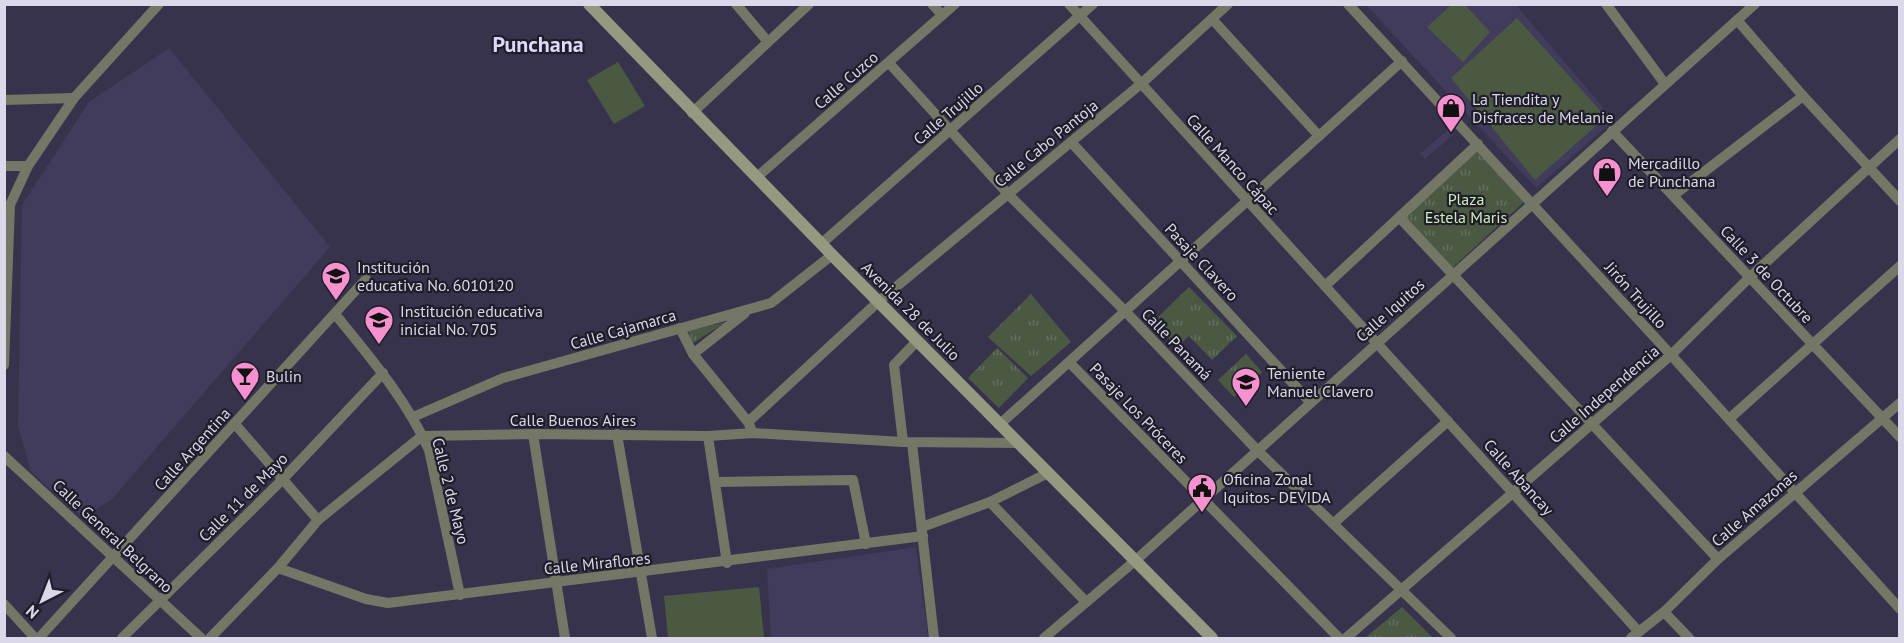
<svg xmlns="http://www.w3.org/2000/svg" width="1904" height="643" font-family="'PT Sans',sans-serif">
<defs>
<pattern id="park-tufts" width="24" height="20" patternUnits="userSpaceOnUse" patternTransform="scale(1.5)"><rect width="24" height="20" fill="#4b5943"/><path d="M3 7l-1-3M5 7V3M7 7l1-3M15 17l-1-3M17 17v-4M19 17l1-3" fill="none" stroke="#64705e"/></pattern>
</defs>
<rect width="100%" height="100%" fill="#38334d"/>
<!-- built -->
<g fill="#413b5c">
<path d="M 1366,5 L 1516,5 L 1614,120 L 1536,188 Z"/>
<path d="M 169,48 L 330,247 L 111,500 L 83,518 L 31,472 L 18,426 L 22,205 L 89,102 Z"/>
<path d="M 1450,128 L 1454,134 L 1425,159 L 1420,154 Z"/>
<path d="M 916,547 L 928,638 L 771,638 L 767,569 Z"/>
</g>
<!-- grass -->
<g fill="#4b5943">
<path d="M 1452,4 L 1465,5 L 1490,32 L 1463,62 L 1427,27 Z"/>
<path d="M 1517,18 L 1606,117 L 1535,180 L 1451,78 Z"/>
<path d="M 618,62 L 645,106 L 614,124 L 587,80 Z"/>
<path d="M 759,587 L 764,638 L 668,638 L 664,596 Z"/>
</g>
<!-- park -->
<g fill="url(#park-tufts)">
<path d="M 1477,151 L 1524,202 L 1449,271 L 1399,222 Z"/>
<path d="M 1189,287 L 1237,336 L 1212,360 L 1189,336 L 1177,347 L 1153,322 Z"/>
<path d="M 1031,294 L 1071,342 L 1031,376 L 988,337 Z"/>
<path d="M 726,322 L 693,343 L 688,331 Z"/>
<path d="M 997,348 L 1028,378 L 999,408 L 968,378 Z"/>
<path d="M 1246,354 L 1262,372 L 1234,397 L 1218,380 Z"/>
<path d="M 1402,607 L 1433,638 L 1365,638 Z"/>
</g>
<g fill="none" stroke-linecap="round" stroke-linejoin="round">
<!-- street -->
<g stroke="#747666" stroke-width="10">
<path d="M 736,4 L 768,42"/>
<path d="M 932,4 L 942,15"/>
<path d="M 1069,4 L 1639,632"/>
<path d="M 1348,4 L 1671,355 L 1900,609"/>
<path d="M 1606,4 L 1665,84"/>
<path d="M 1213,20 L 1319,136"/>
<path d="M 1737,20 L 1803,96 L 1900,201"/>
<path d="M 889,63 L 1008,194 L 1125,311 L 1257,450 L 1451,638"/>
<path d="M 4,100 L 74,98"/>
<path d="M 692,113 L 809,4"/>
<path d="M 1612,131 L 1900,437"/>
<path d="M 1071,142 L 1310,402"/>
<path d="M 4,166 L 28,166"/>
<path d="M 757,177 L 955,4"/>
<path d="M 1674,195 L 1803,96"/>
<path d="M 1400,218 L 1718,559"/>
<path d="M 821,244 L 1093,4"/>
<path d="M 1325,286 L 1478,144"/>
<path d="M 335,314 C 370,357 406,399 429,450 L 460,595"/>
<path d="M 680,328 L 693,354 L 748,422"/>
<path d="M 693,354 L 745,313"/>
<path d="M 1069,362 L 1339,638"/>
<path d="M 4,365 L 10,205 L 28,166 L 74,98 L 159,4"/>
<path d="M 413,417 L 503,378 L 771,303 L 832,255"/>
<path d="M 1729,419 L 1900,266"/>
<path d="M 235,424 L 318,520"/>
<path d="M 999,425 L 1402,61"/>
<path d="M 753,433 L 748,422 L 879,301 L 1142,83 L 1228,4"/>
<path d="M 533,434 L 565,638"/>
<path d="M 617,434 L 652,638"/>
<path d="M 708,436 L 727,563"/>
<path d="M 903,442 L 894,365 L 917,341"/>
<path d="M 912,443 L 934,638"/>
<path d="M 4,456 L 201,638"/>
<path d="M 715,482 L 853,480 L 866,544"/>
<path d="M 990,502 L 1086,602"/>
<path d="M 1334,523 L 1448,421"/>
<path d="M 922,527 L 990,502 L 1048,473"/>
<path d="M 278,568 L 366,599 L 388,603 L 923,536"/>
<path d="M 4,604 L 35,638"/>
<path d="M 1664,612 L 1689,638"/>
<path d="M 39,638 L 366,279"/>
<path d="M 122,638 L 282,480 L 383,373"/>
<path d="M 210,638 L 278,568 L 318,520 L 422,436 L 533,434 L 708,436 L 753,433 L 903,442 L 1018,443"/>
<path d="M 1044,638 L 1136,560 L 1755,4"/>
<path d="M 1346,638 L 1671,355 L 1750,277 L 1900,139"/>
<path d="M 1631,638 L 1664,612 L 1718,559 L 1900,403"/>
</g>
<!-- secondary -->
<path stroke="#959980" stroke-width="12" d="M 589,4 L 839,262 L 1212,638"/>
</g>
<!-- icons -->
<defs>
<g id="shop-pin" transform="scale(1.5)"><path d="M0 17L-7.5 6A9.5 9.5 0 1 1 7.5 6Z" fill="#f690cf" stroke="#1f1d29"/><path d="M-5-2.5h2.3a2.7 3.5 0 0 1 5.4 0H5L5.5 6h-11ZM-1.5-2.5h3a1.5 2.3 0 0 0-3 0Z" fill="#111"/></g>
<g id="school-pin" transform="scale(1.5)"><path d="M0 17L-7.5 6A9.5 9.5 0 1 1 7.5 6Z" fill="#f690cf" stroke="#1f1d29"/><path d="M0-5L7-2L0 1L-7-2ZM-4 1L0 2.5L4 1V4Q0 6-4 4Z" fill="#111"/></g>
<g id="bar-pin" transform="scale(1.5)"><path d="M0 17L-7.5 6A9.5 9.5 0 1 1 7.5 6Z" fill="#f690cf" stroke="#1f1d29"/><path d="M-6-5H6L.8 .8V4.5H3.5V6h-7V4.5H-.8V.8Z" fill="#111"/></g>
<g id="civic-pin" transform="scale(1.5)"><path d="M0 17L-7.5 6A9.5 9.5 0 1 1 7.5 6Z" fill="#f690cf" stroke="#1f1d29"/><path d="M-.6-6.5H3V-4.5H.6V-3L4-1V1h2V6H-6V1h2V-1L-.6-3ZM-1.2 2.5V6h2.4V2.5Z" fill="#111"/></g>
</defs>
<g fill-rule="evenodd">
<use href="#shop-pin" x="1451" y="108"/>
<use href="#shop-pin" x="1607" y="172"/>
<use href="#school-pin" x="336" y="276"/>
<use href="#school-pin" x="379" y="320"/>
<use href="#bar-pin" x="245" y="376"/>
<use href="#school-pin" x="1246" y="382"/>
<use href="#civic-pin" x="1202" y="488"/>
</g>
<g text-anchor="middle" stroke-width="4.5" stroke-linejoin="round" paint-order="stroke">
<!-- street labels -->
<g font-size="16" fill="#dbd9e9" stroke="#1f1d29">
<text transform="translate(846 80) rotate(-41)" y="6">Calle Cuzco</text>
<text transform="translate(948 113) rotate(-41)" y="6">Calle Trujillo</text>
<text transform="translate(1046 143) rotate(-39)" y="6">Calle Cabo Pantoja</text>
<text transform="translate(1233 164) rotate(48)" y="6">Calle Manco Cápac</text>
<text transform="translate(1202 262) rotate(47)" y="6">Pasaje Clavero</text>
<text transform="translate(1767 274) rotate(47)" y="6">Calle 3 de Octubre</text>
<text transform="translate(1636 295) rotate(48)" y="6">Jirón Trujillo</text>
<text transform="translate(1390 310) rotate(-42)" y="6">Calle Iquitos</text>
<text transform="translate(911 311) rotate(45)" y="6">Avenida 28 de Julio</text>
<text transform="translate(623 329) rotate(-16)" y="6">Calle Cajamarca</text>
<text transform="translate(1177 344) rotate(46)" y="6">Calle Panamá</text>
<text transform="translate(1604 394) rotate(-41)" y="6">Calle Independencia</text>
<text transform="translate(1139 413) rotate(46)" y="6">Pasaje Los Próceres</text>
<text x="573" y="426">Calle Buenos Aires</text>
<text transform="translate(192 449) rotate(-48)" y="6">Calle Argentina</text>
<text transform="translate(1519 477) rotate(48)" y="6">Calle Abancay</text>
<text transform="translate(451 491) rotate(76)" y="6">Calle 2 de Mayo</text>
<text transform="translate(243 497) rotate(-45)" y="6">Calle 11 de Mayo</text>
<text transform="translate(1754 508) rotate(-41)" y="6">Calle Amazonas</text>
<text transform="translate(113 536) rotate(43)" y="6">Calle General Belgrano</text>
<text transform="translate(597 563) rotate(-6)" y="6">Calle Miraflores</text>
</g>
<!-- poi labels -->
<g font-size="16" fill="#dbd9e9" stroke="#1f1d29" text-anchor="start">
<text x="1472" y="105">La Tiendita y<tspan x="1472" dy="18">Disfraces de Melanie</tspan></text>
<text x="1628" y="169">Mercadillo<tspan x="1628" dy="18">de Punchana</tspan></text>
<text x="357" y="273">Institución<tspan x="357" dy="18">educativa No. 6010120</tspan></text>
<text x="400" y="317">Institución educativa<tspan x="400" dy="18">inicial No. 705</tspan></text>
<text x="1267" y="379">Teniente<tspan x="1267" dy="18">Manuel Clavero</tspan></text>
<text x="266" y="382">Bulin</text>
<text x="1223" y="485">Oficina Zonal<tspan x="1223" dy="18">Iquitos- DEVIDA</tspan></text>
</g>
<!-- park labels -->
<g font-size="16" fill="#ceefb7" stroke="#1f1d29">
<text x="1466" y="205">Plaza<tspan x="1466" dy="18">Estela Maris</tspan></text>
</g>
<!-- district labels -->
<g font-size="22" font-weight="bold" fill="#dcd8f9" stroke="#1f1d29">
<text x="538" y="52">Punchana</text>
</g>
</g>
<!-- border -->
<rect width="1904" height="643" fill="none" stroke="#dbd9e9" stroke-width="12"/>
<!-- north arrow -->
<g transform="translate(42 601) rotate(222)" stroke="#1f1d29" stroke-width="4.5" paint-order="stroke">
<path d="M0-4.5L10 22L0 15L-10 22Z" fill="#dbd9e9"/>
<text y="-9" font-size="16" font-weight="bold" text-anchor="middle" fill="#dbd9e9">N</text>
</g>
</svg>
